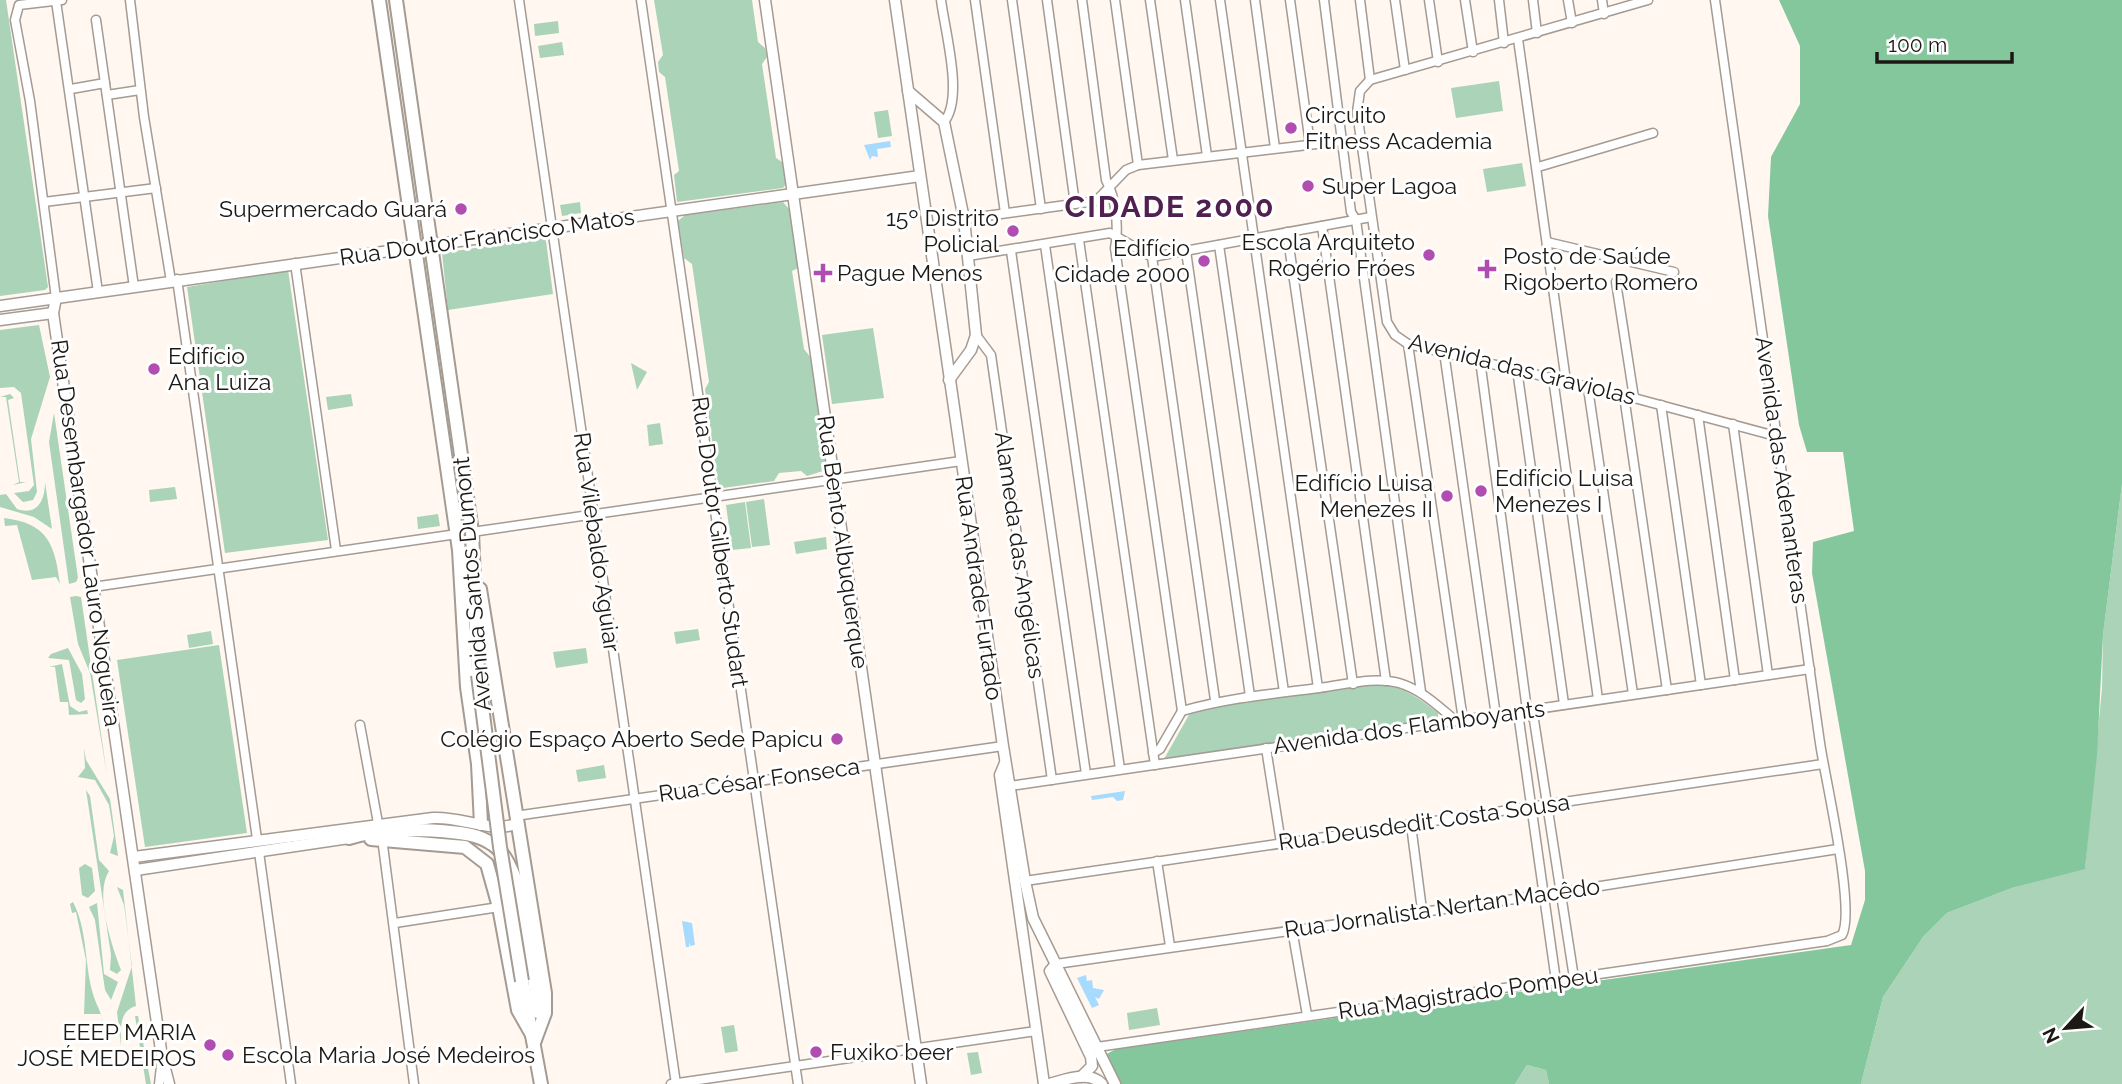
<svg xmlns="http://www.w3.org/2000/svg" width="2122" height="1084" font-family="Raleway,sans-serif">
<rect width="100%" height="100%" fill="#fff7f0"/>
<!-- green -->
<g fill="#aad3b8">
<path d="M 0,0 L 6,0 L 48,287 L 45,290 L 0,296 Z"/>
<path d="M 654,0 L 752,0 L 758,42 L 765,48 L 767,57 L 762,64 L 776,158 L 782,162 L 786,184 L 783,188 L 677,202 L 674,175 L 679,171 L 665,77 L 659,72 L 658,62 L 663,55 Z"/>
<path d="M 558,21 L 559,33 L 535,36 L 534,24 Z"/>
<path d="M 562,42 L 564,55 L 540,58 L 538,46 Z"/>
<path d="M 1499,81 L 1503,111 L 1456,118 L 1451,88 Z"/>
<path d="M 888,110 L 892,136 L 878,138 L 874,112 Z"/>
<path d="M 1522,163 L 1526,186 L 1487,192 L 1483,169 Z"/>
<path d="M 580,202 L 581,213 L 562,216 L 560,205 Z"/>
<path d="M 783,202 L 789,209 L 798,268 L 792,271 L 804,349 L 811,358 L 826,470 L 807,476 L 801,471 L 779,473 L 774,481 L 723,488 L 718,484 L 705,389 L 709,382 L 692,264 L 684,258 L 678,221 L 685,215 Z"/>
<path d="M 542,238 L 546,241 L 553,294 L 448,310 L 442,253 Z"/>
<path d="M 288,270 L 328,540 L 225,553 L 187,287 Z"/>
<path d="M 39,325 L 50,377 L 31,439 L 37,492 L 33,500 L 23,502 L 14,493 L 29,491 L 34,485 L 21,393 L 14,387 L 0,388 L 0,330 Z"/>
<path d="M 873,328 L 884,398 L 832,404 L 822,335 Z"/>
<path d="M 631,363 L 647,372 L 637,390 Z"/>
<path d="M 10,394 L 14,398 L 8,400 L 20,482 L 26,482 L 13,485 L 19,482 L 6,397 L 0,397 Z"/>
<path d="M 351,394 L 353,406 L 328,410 L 326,397 Z"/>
<path d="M 54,413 L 78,578 L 76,582 L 69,584 L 49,442 Z"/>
<path d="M 660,423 L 663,444 L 649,446 L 647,425 Z"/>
<path d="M 45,482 L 52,529 L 34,517 L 0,507 L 0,495 L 6,494 L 17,509 C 38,516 45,500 45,482 Z"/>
<path d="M 2122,484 L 2122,1084 L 1861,1084 L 1883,997 L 1923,937 L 1947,913 L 2012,888 L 2085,868 L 2102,688 L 2103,635 Z"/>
<path d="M 175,487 L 177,499 L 150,502 L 149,490 Z"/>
<path d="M 764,499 L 770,545 L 752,547 L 746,502 Z"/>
<path d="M 745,502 L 751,548 L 732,550 L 726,505 Z"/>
<path d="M 438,514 L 440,526 L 418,529 L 417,517 Z"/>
<path d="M 4,518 C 48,523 55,545 60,584 L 56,577 L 32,580 L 17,525 L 5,526 Z"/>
<path d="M 826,537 L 827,549 L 796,554 L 794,542 Z"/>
<path d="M 76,596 L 81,597 L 107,775 L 90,673 L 78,644 L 70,597 Z"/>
<path d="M 698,629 L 700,640 L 676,644 L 674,632 Z"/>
<path d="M 211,631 L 213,644 L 189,648 L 187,635 Z"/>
<path d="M 219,645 L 247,833 L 145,847 L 117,660 Z"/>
<path d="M 68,648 L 82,674 L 85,699 L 81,703 L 76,700 L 69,660 L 48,658 L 51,654 Z"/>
<path d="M 586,648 L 588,663 L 556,668 L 553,652 Z"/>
<path d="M 62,664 L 70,706 L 79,712 L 87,710 L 88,714 L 69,715 L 68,702 L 60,702 L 55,667 L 49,667 Z"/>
<path d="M 1383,684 C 1404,688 1421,699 1438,713 L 1438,718 L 1164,759 L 1190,713 L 1208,705 Z"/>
<path d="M 84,748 L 86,760 L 110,799 L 118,856 L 110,853 L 114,836 L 109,805 L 95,780 L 78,777 L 85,768 Z"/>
<path d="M 604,765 L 606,778 L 578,782 L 576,770 Z"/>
<path d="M 86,790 L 90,796 L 99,860 L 109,871 C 94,894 112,946 121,970 L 117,974 L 110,970 L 111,955 Z"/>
<path d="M 85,864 L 92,868 L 95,891 L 88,898 L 82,895 L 79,868 Z"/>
<path d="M 117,887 L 123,890 L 136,1006 C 118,1011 121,1031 121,1046 L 117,1012 L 132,966 L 124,905 Z"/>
<path d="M 73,902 C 88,931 84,963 93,994 C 96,1005 102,1012 103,1025 L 101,1014 L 84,1014 L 86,960 L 76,912 L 72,913 L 70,904 Z"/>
<path d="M 97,903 L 104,974 L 118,982 L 111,1000 L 105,990 L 95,920 L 89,907 Z"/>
<path d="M 1157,1008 L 1160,1025 L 1129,1030 L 1127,1013 Z"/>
<path d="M 135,1016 L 138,1016 L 151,1084 L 146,1084 Z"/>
<path d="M 734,1025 L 738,1051 L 725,1053 L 721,1027 Z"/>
<path d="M 978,1052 L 982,1073 L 971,1075 L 967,1053 Z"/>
<path d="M 1527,1065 L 1546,1070 L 1549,1084 L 1515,1084 Z"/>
</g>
<!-- forest -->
<path fill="#84c79d" d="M 1779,0 L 2122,0 L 2122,484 L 2103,635 L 2097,755 L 2085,869 L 2012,888 L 1947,913 L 1923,937 L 1883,997 L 1861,1084 L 1549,1084 L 1546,1070 L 1527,1065 L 1515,1084 L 1119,1084 L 1105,1055 L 1116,1049 L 1851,945 L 1865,900 L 1865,871 L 1812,573 L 1813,542 L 1854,531 L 1843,452 L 1807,452 L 1799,425 L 1768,216 L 1771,157 L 1800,104 L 1800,46 Z"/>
<!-- water -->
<g fill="#a7daff">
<path d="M 890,141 L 891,147 L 877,149 L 878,157 L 872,156 L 870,160 L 864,145 Z"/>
<path d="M 1125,791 L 1123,800 L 1117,801 L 1113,797 L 1092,800 L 1091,796 Z"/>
<path d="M 682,921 L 692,923 L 695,945 L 690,946 L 689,942 L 689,947 L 686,947 Z"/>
<path d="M 1086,975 L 1087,981 L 1092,980 L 1093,988 L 1104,990 L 1099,999 L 1095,997 L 1099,1005 L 1092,1008 L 1077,978 Z"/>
</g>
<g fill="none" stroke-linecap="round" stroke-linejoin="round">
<!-- minor casing -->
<g stroke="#a49b93" stroke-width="11">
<g id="minor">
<path d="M 130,0 L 144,117 L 171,281"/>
<path d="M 519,0 L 676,1084"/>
<path d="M 641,0 L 798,1084"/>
<path d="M 941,0 C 945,32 964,98 944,122"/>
<path d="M 975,0 L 1005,213"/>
<path d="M 1012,0 L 1041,209"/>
<path d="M 1047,0 L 1075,204"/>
<path d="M 1082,0 L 1106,180 C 1116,198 1119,228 1115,248 L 1182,711"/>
<path d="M 1115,0 L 1138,165"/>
<path d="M 1150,0 L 1173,160"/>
<path d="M 1185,0 L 1207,156"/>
<path d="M 1220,0 L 1318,688"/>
<path d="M 1255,0 L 1275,148"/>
<path d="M 1290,0 L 1310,144"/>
<path d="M 1324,0 L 1351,212 L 1356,220 L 1421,692"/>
<path d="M 1360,0 L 1370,80"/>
<path d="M 1395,0 L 1405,70"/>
<path d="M 1429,0 L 1438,62"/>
<path d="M 1465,0 L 1473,52"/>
<path d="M 1499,0 L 1504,43"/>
<path d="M 1533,0 L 1537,33"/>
<path d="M 1568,0 L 1572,23"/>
<path d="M 1602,0 L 1604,14"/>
<path d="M 1648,0 L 1370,80 L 1360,91 L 1357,112 L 1387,322 L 1395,335 L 1408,344 L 1634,398 L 1779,437"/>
<path d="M 56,1 L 98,292"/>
<path d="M 96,20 L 134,287"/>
<path d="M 1518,39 L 1566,381"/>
<path d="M 71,89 L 105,83"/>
<path d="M 107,95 L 140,90"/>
<path d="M 1538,167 L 1653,133"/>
<path d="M 44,202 L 156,188"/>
<path d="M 964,219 L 1096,201 L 1126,170 L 1138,165 L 1359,139"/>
<path d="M 1322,226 L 1386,681"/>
<path d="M 1287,232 L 1353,684"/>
<path d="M 1079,240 L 1155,765"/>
<path d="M 1547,242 L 1674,272"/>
<path d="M 1045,245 L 1120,769"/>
<path d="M 1219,245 L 1284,692"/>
<path d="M 1011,251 L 1086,774"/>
<path d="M 1186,251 L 1250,696"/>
<path d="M 968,256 L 1110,233 L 1152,257 L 1371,217"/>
<path d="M 1152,257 L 1215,700"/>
<path d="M 295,263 L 336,550"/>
<path d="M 177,279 L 257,839"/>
<path d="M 1616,282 L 1634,398"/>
<path d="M 56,298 L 30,101 L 15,20 L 19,5 L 62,0"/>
<path d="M 976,335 L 991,355 L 1052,780"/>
<path d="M 1408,344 L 1463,720"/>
<path d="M 1444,352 L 1496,716"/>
<path d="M 1480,360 L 1527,710 L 1534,720 L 1574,978"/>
<path d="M 1517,369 L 1564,704"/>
<path d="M 1553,378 L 1598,699"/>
<path d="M 1588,388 L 1633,694"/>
<path d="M 1624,396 L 1667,690"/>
<path d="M 1661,405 L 1701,685"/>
<path d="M 1698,415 L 1735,680"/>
<path d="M 1733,424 L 1768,675"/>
<path d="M 472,532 L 961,461"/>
<path d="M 93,587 L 457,534"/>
<path d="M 1527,710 L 1519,720 L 1556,981"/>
<path d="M 360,725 L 378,823"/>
<path d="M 1266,748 L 1281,843"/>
<path d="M 1153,753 L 1160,749 L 1182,711 C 1227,698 1272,694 1319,688 C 1344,685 1374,676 1399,683 C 1422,690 1438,706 1456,721"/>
<path d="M 1010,786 L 1810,669"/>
<path d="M 515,816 L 1003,746"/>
<path d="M 1411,825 L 1422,910"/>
<path d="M 382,838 L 414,1084"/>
<path d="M 259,852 L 291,1084"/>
<path d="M 1157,861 L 1170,946"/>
<path d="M 1025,881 L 1823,764"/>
<path d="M 395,923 L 499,907"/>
<path d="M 1292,929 L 1307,1015"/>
<path d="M 1056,964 L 1543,895 L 1838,849"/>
<path d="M 1097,1047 L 1827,941 L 1842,935 C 1856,910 1825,778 1820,743 C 1784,495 1751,247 1715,0"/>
<path d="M 159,1084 L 162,1057"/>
<path d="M 671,1084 L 1036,1031"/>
</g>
</g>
<!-- tertiary casing -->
<g stroke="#a49b93" stroke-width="13">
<g id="tertiary">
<path d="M 765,0 L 921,1084"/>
<path d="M 895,0 L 1003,746 L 1025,881 L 1033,918 L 1115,1084"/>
<path d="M 908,91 L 944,122 L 964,219 L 976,335 L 971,350 L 949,380"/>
<path d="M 56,298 L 53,313 L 162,1057 L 169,1084"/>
<path d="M 0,306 L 920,176"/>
<path d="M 0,320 L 53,313"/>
<path d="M 1005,763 L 1000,775 L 1044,1084"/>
<path d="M 134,857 L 433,818 C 461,816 490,833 516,824"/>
<path d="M 136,870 L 349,838"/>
<path d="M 1056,964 L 1050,971 L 1091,1057 L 1092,1066 L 1081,1077"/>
<path d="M 1049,1084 C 1065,1080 1089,1070 1102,1084"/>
</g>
</g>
<!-- primary casing -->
<g stroke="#a49b93" stroke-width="16">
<g id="primary">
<path d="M 379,0 L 459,550 L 467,687 L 478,764 L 481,824"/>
<path d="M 396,0 L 472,532 L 478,675"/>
<path d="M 480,589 L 545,993 L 545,1013 L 535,1040"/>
<path d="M 349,838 C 380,829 408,829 440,831 C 458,833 476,833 492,844 C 527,866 532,971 538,1012"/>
<path d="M 371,839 L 465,847 L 487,864 L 499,907 L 518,1010 L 535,1040"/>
<path d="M 522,981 L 541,1084"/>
</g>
</g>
<!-- minor -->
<use href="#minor" stroke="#fff" stroke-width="8"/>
<!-- tertiary -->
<use href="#tertiary" stroke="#fff" stroke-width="10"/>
<!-- primary -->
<use href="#primary" stroke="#fff" stroke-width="12"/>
<!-- primary-bridge casing -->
<g stroke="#a49b93" stroke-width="16" stroke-linecap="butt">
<path id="primary-bridge" d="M 478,675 L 500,847 L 522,981"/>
</g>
<!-- primary-bridge -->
<use href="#primary-bridge" stroke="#fff" stroke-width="12"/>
</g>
<!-- markers -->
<g fill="#b14cb0" stroke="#fff" stroke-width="2.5">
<circle cx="1291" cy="128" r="7"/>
<circle cx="1308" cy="186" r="7"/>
<circle cx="461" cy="209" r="7"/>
<circle cx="1013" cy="231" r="7"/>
<circle cx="1429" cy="255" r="7"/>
<circle cx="1204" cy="261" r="7"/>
<path d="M1483.5 258.5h7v7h7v7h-7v7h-7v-7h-7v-7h7z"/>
<path d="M819.5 262.5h7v7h7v7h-7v7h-7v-7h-7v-7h7z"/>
<circle cx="154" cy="369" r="7"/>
<circle cx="1481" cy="491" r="7"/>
<circle cx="1447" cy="496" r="7"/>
<circle cx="837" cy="739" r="7"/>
<circle cx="210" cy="1045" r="7"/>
<circle cx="816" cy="1052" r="7"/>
<circle cx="228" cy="1055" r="7"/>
</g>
<g text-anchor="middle" stroke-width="6" stroke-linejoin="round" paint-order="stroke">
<!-- poi labels -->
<g font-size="23" fill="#1c1915" stroke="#fff" text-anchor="start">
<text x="1305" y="123">Circuito<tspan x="1305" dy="26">Fitness Academia</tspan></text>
<text x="1322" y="194">Super Lagoa</text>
<text x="447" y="217" text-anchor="end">Supermercado Guará</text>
<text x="999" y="226" text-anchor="end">15º Distrito<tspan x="999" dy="26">Policial</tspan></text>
<text x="1415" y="250" text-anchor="end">Escola Arquiteto<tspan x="1415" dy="26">Rogério Fróes</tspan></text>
<text x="1190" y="256" text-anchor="end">Edifício<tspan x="1190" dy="26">Cidade 2000</tspan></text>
<text x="1503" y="264">Posto de Saúde<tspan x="1503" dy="26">Rigoberto Romero</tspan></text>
<text x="837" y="281">Pague Menos</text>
<text x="168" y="364">Edifício<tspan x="168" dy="26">Ana Luiza</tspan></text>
<text x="1495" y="486">Edifício Luisa<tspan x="1495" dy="26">Menezes I</tspan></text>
<text x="1433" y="491" text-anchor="end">Edifício Luisa<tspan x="1433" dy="26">Menezes II</tspan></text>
<text x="823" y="747" text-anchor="end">Colégio Espaço Aberto Sede Papicu</text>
<text x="196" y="1040" text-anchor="end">EEEP MARIA<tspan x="196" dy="26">JOSÉ MEDEIROS</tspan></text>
<text x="830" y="1060">Fuxiko beer</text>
<text x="242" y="1063">Escola Maria José Medeiros</text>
</g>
<!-- street labels -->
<g font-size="23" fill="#1c1915" stroke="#fff">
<text transform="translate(487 237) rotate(-8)" y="8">Rua Doutor Francisco Matos</text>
<text transform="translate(1522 369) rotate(14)" y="8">Avenida das Graviolas</text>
<text transform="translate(1782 470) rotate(82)" y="8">Avenida das Adenanteras</text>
<text transform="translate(86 533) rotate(82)" y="8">Rua Desembargador Lauro Nogueira</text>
<text transform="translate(597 542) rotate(82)" y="8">Rua Vilebaldo Aguiar</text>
<text transform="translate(720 542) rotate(82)" y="8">Rua Doutor Gilberto Studart</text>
<text transform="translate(843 542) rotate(82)" y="8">Rua Bento Albuquerque</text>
<text transform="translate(1020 555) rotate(82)" y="8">Alameda das Angélicas</text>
<text transform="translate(472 584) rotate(-95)" y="8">Avenida Santos Dumont</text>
<text transform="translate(979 588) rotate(82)" y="8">Rua Andrade Furtado</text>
<text transform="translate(1409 727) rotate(-8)" y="8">Avenida dos Flamboyants</text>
<text transform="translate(759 780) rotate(-8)" y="8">Rua César Fonseca</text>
<text transform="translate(1424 822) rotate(-8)" y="8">Rua Deusdedit Costa Sousa</text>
<text transform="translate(1442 908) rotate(-8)" y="8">Rua Jornalista Nertan Macêdo</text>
<text transform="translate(1468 993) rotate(-8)" y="8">Rua Magistrado Pompeu</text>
</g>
<!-- district labels -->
<g font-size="30" font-weight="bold" letter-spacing="2" fill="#502050" stroke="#fff">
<text x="1170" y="217">CIDADE 2000</text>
</g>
</g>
<!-- north arrow -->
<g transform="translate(2066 1028) rotate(244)" stroke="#ffffff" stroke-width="5" paint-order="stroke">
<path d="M0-5L12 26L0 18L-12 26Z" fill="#1c1915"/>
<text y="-10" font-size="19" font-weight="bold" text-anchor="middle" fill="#1c1915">N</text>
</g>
<!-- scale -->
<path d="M1877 52v10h135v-10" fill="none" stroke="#1c1915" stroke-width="3.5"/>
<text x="1888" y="52" font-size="21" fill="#1c1915" stroke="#ffffff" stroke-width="5" paint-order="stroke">100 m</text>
</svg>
